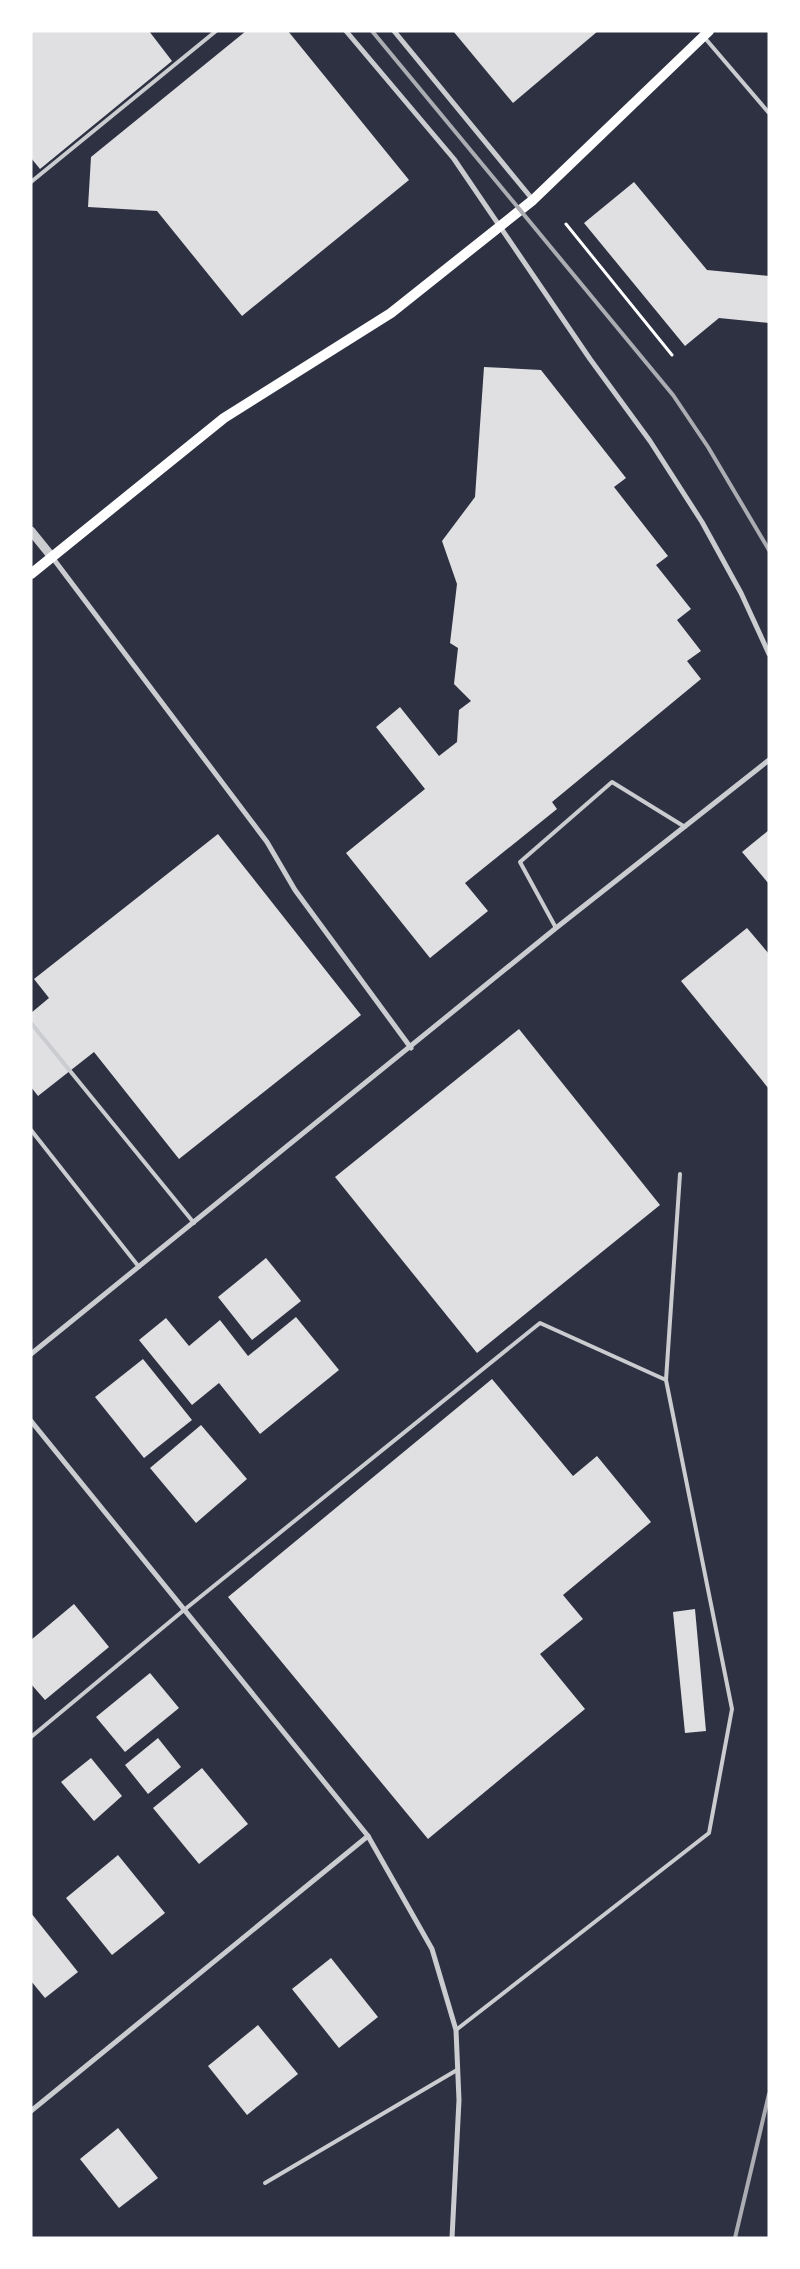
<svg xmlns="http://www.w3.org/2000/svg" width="800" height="2269" font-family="Commissioner,sans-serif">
<rect width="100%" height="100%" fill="#2d3142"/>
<!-- building -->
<g fill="#e0e0e3">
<path d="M 31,31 L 149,31 L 172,61 L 40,169 L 31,158 Z"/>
<path d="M 246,31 L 288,31 L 409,180 L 242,316 L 157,211 L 88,207 L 91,157 Z"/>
<path d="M 453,31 L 598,31 L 513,103 Z"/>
<path d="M 634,182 L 707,270 L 769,276 L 769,323 L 719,318 L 685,346 L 584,223 Z"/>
<path d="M 484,367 L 541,370 L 626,478 L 614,487 L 668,556 L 656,565 L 691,609 L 677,620 L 701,651 L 687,661 L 701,679 L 552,802 L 557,809 L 465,883 L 488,911 L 430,958 L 346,853 L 425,789 L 376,727 L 400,707 L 439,756 L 457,742 L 459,710 L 471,701 L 454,684 L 458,648 L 450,643 L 457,584 L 442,541 L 475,497 Z"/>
<path d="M 769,830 L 769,884 L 742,852 Z"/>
<path d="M 218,834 L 361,1015 L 179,1159 L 94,1052 L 38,1096 L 31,1087 L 31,1013 L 49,998 L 34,979 Z"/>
<path d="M 747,928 L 769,954 L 769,1089 L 681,981 Z"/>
<path d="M 519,1029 L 660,1205 L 477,1353 L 335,1177 Z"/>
<path d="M 266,1258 L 301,1301 L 252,1340 L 218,1297 Z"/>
<path d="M 296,1317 L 339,1370 L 260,1434 L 219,1383 L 192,1405 L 139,1340 L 166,1318 L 189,1346 L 220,1320 L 248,1356 Z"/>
<path d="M 143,1359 L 192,1420 L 144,1458 L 95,1397 Z"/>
<path d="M 492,1379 L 573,1476 L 597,1456 L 651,1522 L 563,1595 L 583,1619 L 540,1654 L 585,1709 L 428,1839 L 228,1597 Z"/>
<path d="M 201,1425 L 247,1479 L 196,1523 L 150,1468 Z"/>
<path d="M 74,1604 L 109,1647 L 45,1700 L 31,1684 L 31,1640 Z"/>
<path d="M 695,1609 L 706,1731 L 685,1733 L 673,1612 Z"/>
<path d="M 150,1673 L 179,1708 L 125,1752 L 96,1717 Z"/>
<path d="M 158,1738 L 181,1767 L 148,1794 L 125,1765 Z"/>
<path d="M 91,1758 L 122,1796 L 94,1821 L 61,1782 Z"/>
<path d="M 202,1768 L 248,1824 L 199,1864 L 153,1808 Z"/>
<path d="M 118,1855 L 165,1913 L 112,1955 L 66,1898 Z"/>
<path d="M 31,1913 L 78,1972 L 45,1998 L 31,1981 Z"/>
<path d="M 331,1958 L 378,2017 L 339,2048 L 292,1989 Z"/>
<path d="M 258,2025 L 298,2074 L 247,2115 L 208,2066 Z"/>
<path d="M 118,2128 L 158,2178 L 119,2208 L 80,2159 Z"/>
</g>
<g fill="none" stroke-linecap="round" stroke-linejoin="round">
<!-- path -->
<path stroke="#fff" stroke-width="3" d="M 566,224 L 672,355"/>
<!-- service -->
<g stroke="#caccd0" stroke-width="4">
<path d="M 704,37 L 769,113"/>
<path d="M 31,182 L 216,31"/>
<path d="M 556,928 L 520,862 L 612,782 L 685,827"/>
<path d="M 31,1023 L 194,1223"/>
<path d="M 31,1130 L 139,1267"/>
<path d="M 31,1737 L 184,1610 L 540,1323 L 666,1380"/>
<path d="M 456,2030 L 709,1833 L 732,1709 L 666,1380 L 680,1174"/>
<path d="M 265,2183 L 457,2070"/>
</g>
<!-- minor -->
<g stroke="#caccd0" stroke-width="5">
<path d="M 346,31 L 454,159 L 590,359 L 650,441 L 702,522 L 741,593 L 769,654"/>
<path d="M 394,31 L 533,200"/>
<path d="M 52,557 L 267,842 L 295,890 L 411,1048"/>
<path d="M 31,1354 L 556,928 L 769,760"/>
<path d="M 31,1421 L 368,1836 L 432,1949 L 456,2030 L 459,2100 L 452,2238"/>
<path d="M 31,2111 L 368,1836"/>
</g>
<!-- tertiary -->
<path stroke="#caccd0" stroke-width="9" d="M 31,531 L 52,557"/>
<!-- secondary -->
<path stroke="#fff" stroke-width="10" d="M 31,574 L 224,418 L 391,313 L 533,200 L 709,31"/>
<!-- rail -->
<g stroke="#abadb3" stroke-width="4">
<path d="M 372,31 L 673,395 L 708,447 L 769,550"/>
<path d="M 735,2238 L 769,2094"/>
</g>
</g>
<!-- border -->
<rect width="800" height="2269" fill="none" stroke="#ffffff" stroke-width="65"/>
</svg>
